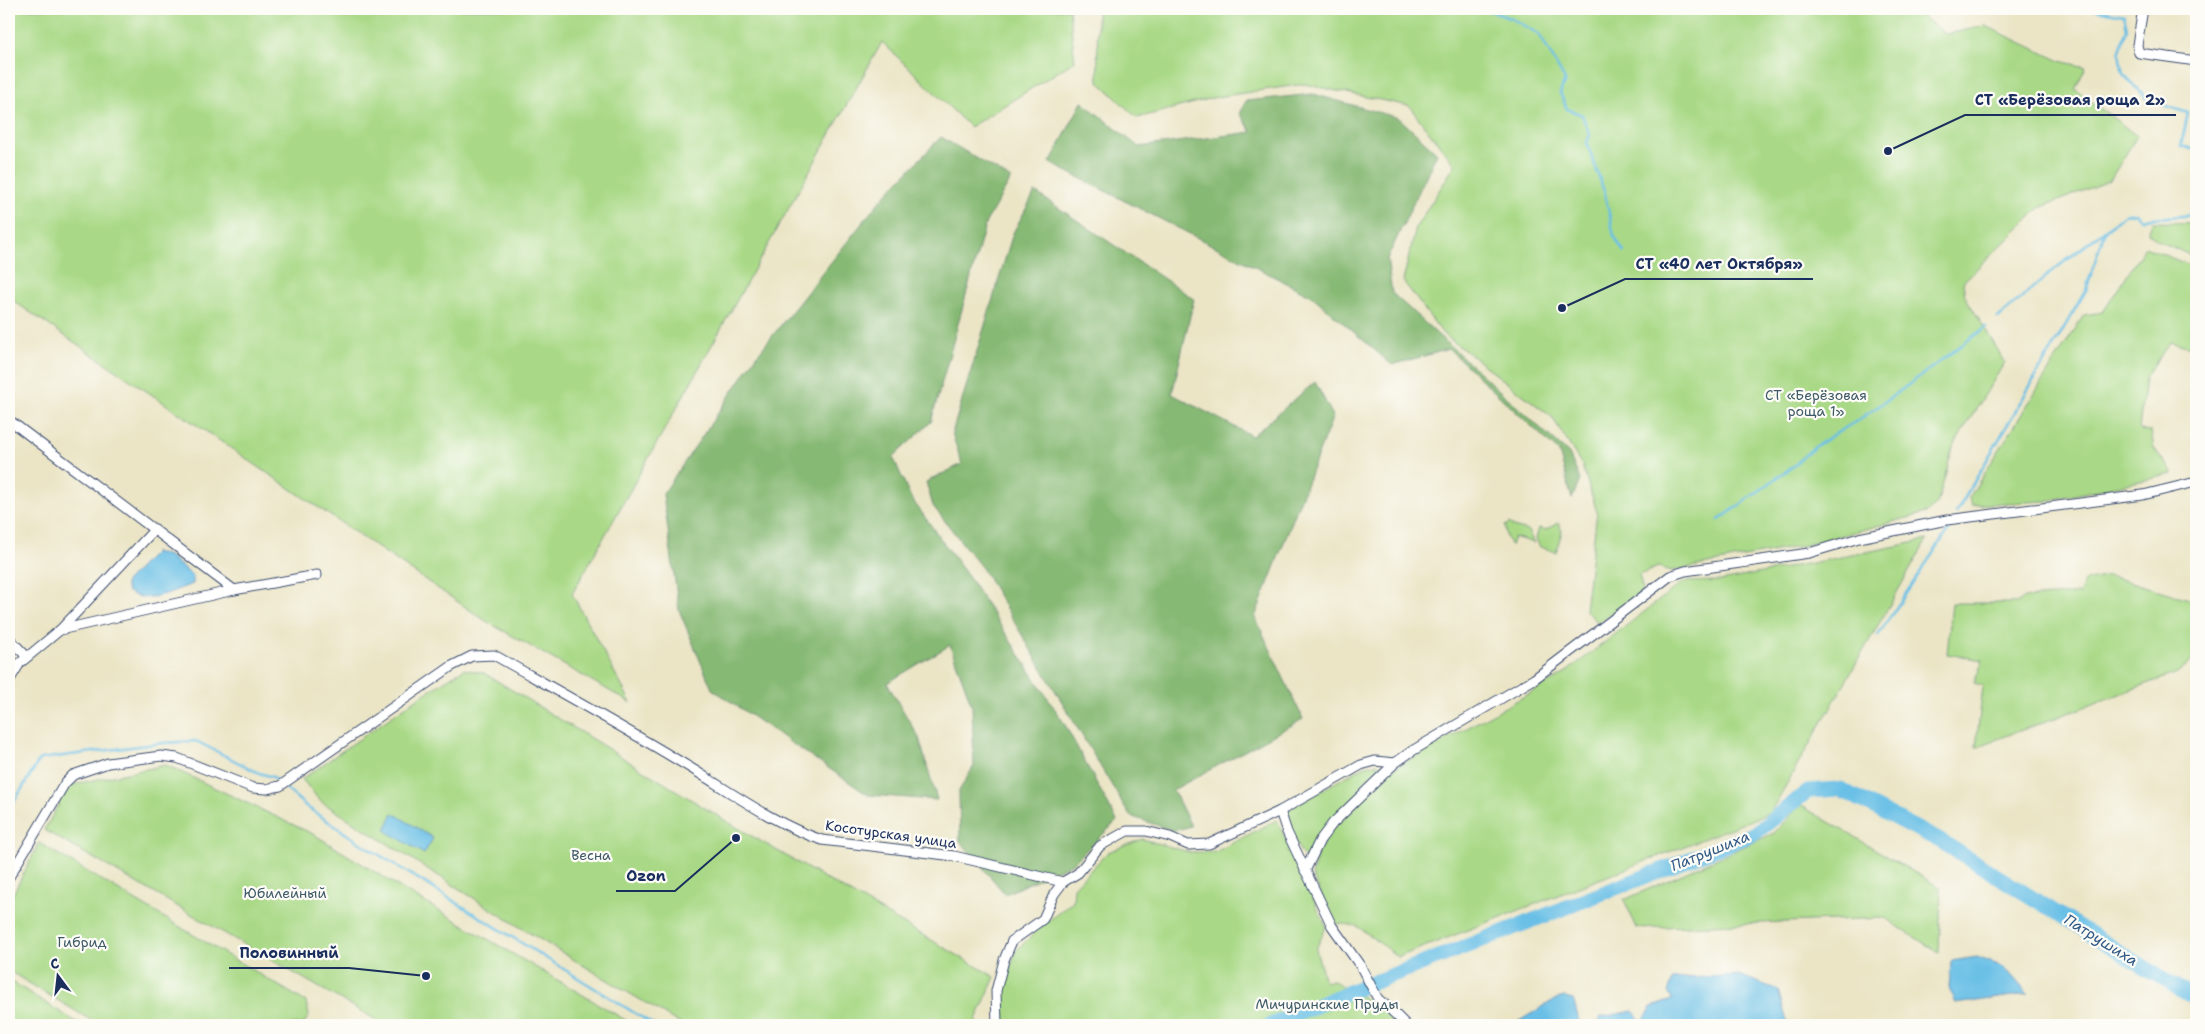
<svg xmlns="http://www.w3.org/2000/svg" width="2205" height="1034" font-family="'Shantell Sans',sans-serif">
<rect width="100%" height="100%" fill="#fdfcf7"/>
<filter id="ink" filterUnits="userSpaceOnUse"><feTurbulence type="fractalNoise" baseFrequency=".02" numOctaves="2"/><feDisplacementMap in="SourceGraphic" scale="10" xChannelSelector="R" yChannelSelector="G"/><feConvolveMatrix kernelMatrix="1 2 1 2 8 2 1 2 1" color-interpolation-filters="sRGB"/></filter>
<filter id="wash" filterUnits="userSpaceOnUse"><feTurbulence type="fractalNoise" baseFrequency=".0096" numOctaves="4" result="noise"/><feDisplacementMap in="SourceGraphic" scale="20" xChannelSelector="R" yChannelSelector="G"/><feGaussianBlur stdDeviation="1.12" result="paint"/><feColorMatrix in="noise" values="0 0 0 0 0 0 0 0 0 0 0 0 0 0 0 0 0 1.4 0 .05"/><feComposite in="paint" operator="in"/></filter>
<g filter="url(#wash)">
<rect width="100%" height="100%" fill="#ebe5c6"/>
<!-- green -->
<g fill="#a9d986" stroke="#628472">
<path d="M 9,9 L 1069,9 L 1075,61 L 970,127 L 882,42 L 572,594 L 631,703 L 486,621 L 9,298 Z"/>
<path d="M 1097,9 L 1912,9 L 1946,34 L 1986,26 L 2060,61 L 2086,67 L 2075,89 L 2137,136 L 2110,180 L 2040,208 L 1963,282 L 1965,296 L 2005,362 L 1953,447 L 1937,504 L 1926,513 L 1802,546 L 1671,571 L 1658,567 L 1639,575 L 1643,591 L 1598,623 L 1585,610 L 1597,512 L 1582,465 L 1552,417 L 1443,334 L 1403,281 L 1416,227 L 1455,165 L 1409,106 L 1304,84 L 1217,97 L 1137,118 L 1098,81 Z"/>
<path d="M 2152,222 L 2196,223 L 2196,258 L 2157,240 L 2148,233 Z"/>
<path d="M 2145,247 L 2196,268 L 2196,348 L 2170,342 L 2145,378 L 2139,430 L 2151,431 L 2154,448 L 2173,474 L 2046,501 L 1971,505 L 1969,498 L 2084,315 L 2103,312 Z"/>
<path d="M 1510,523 L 1513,527 L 1528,531 L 1534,543 L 1514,537 L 1511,546 L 1506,537 L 1505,526 Z"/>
<path d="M 1558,523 L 1562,531 L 1556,552 L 1540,547 L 1536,539 L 1539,528 L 1545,530 Z"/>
<path d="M 1927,540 L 1770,813 L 1398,957 L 1357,926 L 1335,923 L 1312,875 L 1318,852 L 1332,830 L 1391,770 L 1561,676 L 1683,582 L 1721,581 Z"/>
<path d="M 2109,576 L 2196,601 L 2196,658 L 2177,673 L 1976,747 L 1983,686 L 1974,683 L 1983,660 L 1947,654 L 1952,603 L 2018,603 L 2024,598 L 2080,594 L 2084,581 Z"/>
<path d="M 464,669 L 484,673 L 731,824 L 995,977 L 976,1020 L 977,1025 L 682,1025 L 518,926 L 320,801 L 302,779 L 421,696 Z"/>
<path d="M 1376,764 L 1384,766 L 1381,772 L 1329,823 L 1307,862 C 1298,846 1282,827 1289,808 L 1365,766 Z"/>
<path d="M 166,765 L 315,835 L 404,890 L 634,1025 L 385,1025 L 44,830 L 70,785 Z"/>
<path d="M 1800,805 L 1941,888 L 1939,953 L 1885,918 L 1637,928 L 1624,900 L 1774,833 Z"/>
<path d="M 1277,820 L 1326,927 L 1316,949 L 1325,982 L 1332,980 L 1373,1003 L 1381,1005 L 1400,1025 L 1006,1025 L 1003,999 L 1015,952 L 1036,931 L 1073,901 L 1074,887 L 1108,852 L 1142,839 L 1189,852 L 1215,852 Z"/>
<path d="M 39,843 L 306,1002 L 309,1016 L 303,1025 L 99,1025 L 9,971 L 9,902 Z"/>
<path d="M 9,980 L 81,1025 L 9,1025 Z"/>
</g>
<!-- forest -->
<g fill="#86b973" stroke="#507468">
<path d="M 1313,94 L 1399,118 L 1437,153 L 1387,259 L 1392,293 L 1569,454 L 1580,480 L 1572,499 L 1559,452 L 1449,349 L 1392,365 L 1312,296 L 1050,163 L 1082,102 L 1139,147 L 1252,132 L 1240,114 L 1246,101 Z"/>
<path d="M 941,137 L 1011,179 L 986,222 L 931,422 L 893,457 L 911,498 L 972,582 L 1064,723 L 1117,821 L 1073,863 L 1005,894 L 960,841 L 959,791 L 974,766 L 972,706 L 950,645 L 887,683 L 919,738 L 937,800 L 868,795 L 712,689 L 679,610 L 663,494 L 758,354 L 879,202 Z"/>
<path d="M 1035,192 L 1194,299 L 1172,394 L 1252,436 L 1315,382 L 1333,416 L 1255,617 L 1303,719 L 1173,790 L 1191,826 L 1174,831 L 1130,816 L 982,568 L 933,506 L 926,482 L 962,464 L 952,433 L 1013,233 Z"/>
</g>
<!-- water -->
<g fill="#69bfe6" stroke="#4277a2">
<path d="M 155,552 L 169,556 L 193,576 L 193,584 C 171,591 147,606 127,591 L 125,583 Z"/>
<path d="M 393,813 L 433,838 L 424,854 L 385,830 Z"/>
<path d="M 1977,957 L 2004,967 L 2028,994 L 1955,1004 L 1949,988 L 1951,961 Z"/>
<path d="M 1739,975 L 1778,990 L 1788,1025 L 1597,1025 L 1601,1017 L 1633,1011 L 1642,1022 L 1652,1007 L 1672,1000 L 1668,992 L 1673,979 Z"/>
<path d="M 1564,997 L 1573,999 L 1580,1025 L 1514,1024 L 1554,1000 Z"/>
</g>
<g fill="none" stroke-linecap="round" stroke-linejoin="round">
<!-- stream -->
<g stroke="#69bfe6" stroke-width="2.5">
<path d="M 1485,9 L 1512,19 L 1539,34 L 1565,80 L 1560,93 L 1567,109 L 1582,115 L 1590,135 L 1587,143 L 1605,194 L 1614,236 L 1624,252"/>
<path d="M 2091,9 L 2124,15 L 2127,29 L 2119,54 L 2123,74 L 2149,100 L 2188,113 L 2181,146 L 2196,150"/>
<path d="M 1998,318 L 2055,269 L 2105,230"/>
<path d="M 1956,513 L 2086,290 L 2105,230 L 2124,215 L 2135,213 L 2141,219 L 2196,215"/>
<path d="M 1719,520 L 1796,464 C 1813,445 1834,435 1855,422 C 1900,393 1942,359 1986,327"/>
<path d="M 1878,635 L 1952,525"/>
<path d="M 284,787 L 307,807 L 357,841 L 654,1025"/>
<path d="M 9,810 L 40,759 L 162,743 L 196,741 L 259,773 L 273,777 L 280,783"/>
</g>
<!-- river -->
<path stroke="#69bfe6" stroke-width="15" d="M 1271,1025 L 1344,994 L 1754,834 L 1808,791 L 1840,789 L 1942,842 L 2196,999"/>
</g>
</g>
<g filter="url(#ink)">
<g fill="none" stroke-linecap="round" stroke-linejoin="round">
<!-- minor casing -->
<g stroke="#3a4a6e" stroke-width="11">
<g id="minor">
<path d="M 2143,9 L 2137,45 L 2139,53 L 2196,61"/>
<path d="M 9,420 L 234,590"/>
<path d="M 60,630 L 234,590 L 317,575"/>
<path d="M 9,638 L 27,657"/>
<path d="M 9,681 L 20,663 L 60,630 L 155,529"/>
<path d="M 1280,811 L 1287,832 L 1332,926 L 1361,967 L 1378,999 L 1388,1007 L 1406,1025"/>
<path d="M 1305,871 L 1320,840 L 1333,823 L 1395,763"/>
<path d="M 9,877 L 65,783 L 73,775 L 108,763 L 161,756 L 177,758 L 253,788 L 266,789 L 280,786 L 452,666 L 472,656 L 494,655 C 556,690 618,724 679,761 C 724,787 773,824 822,840 L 954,856 L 1063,882 L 1078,873 L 1100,846 L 1127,831 L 1146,831 L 1170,837 L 1188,845 L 1209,844 L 1280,811 L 1361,765 L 1375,761 L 1395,763 L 1412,751 L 1534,679 L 1670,576 L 1685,571 L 1809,553 L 1859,538 L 1947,520 L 2143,495 L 2196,482"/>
<path d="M 997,1025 L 996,991 L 1004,960 L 1012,941 L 1043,919 L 1054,894 L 1063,882"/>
</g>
</g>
<!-- minor -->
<use href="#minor" stroke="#fff" stroke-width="9"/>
</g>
</g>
<g text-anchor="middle" stroke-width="4.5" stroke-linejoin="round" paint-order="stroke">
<!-- park labels -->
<g font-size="14" fill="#3e5a68" stroke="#fdfcf7">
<text x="1816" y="400">СТ «Берёзовая<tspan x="1816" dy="16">роща 1»</tspan></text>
<text x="591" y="860">Весна</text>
<text x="285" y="898">Юбилейный</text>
<text x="82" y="947">Гибрид</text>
<text x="1327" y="1009">Мичуринские Пруды</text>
</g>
<!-- street labels -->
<g font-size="14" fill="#1b2f5e" stroke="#fdfcf7">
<text transform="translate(891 834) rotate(8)" y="5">Косотурская улица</text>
</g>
<!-- water labels -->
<g font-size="15" font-style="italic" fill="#325a87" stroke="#fdfcf7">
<text transform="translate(1710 851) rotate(-22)" y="5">Патрушиха</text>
<text transform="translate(2101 940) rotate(32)" y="5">Патрушиха</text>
</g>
</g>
<!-- callouts -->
<path fill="none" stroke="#1b2f5e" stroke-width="2" d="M1888 151L1965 115H2176M1562 308L1625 279H1813M736 838L675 891H616M426 976L349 968H229"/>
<g fill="#1b2f5e" stroke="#fdfcf7" stroke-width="2">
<circle cx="1888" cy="151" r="5"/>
<circle cx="1562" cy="308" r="5"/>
<circle cx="736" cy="838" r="5"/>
<circle cx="426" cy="976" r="5"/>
</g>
<g font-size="15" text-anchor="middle" font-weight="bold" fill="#1b2f5e" stroke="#fdfcf7" stroke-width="4.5" stroke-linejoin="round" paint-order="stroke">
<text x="2070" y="105">СТ «Берёзовая роща 2»</text>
<text x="1719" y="269">СТ «40 лет Октября»</text>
<text x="646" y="881">Ozon</text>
<text x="289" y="958">Половинный</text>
</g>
<!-- margin -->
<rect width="2205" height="1034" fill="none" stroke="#fdfcf7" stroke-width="30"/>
<!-- north arrow -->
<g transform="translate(58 976) rotate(345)" stroke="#fdfcf7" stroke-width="4" paint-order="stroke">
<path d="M0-4L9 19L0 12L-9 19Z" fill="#1b2f5e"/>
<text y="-8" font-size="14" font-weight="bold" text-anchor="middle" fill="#1b2f5e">С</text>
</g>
</svg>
